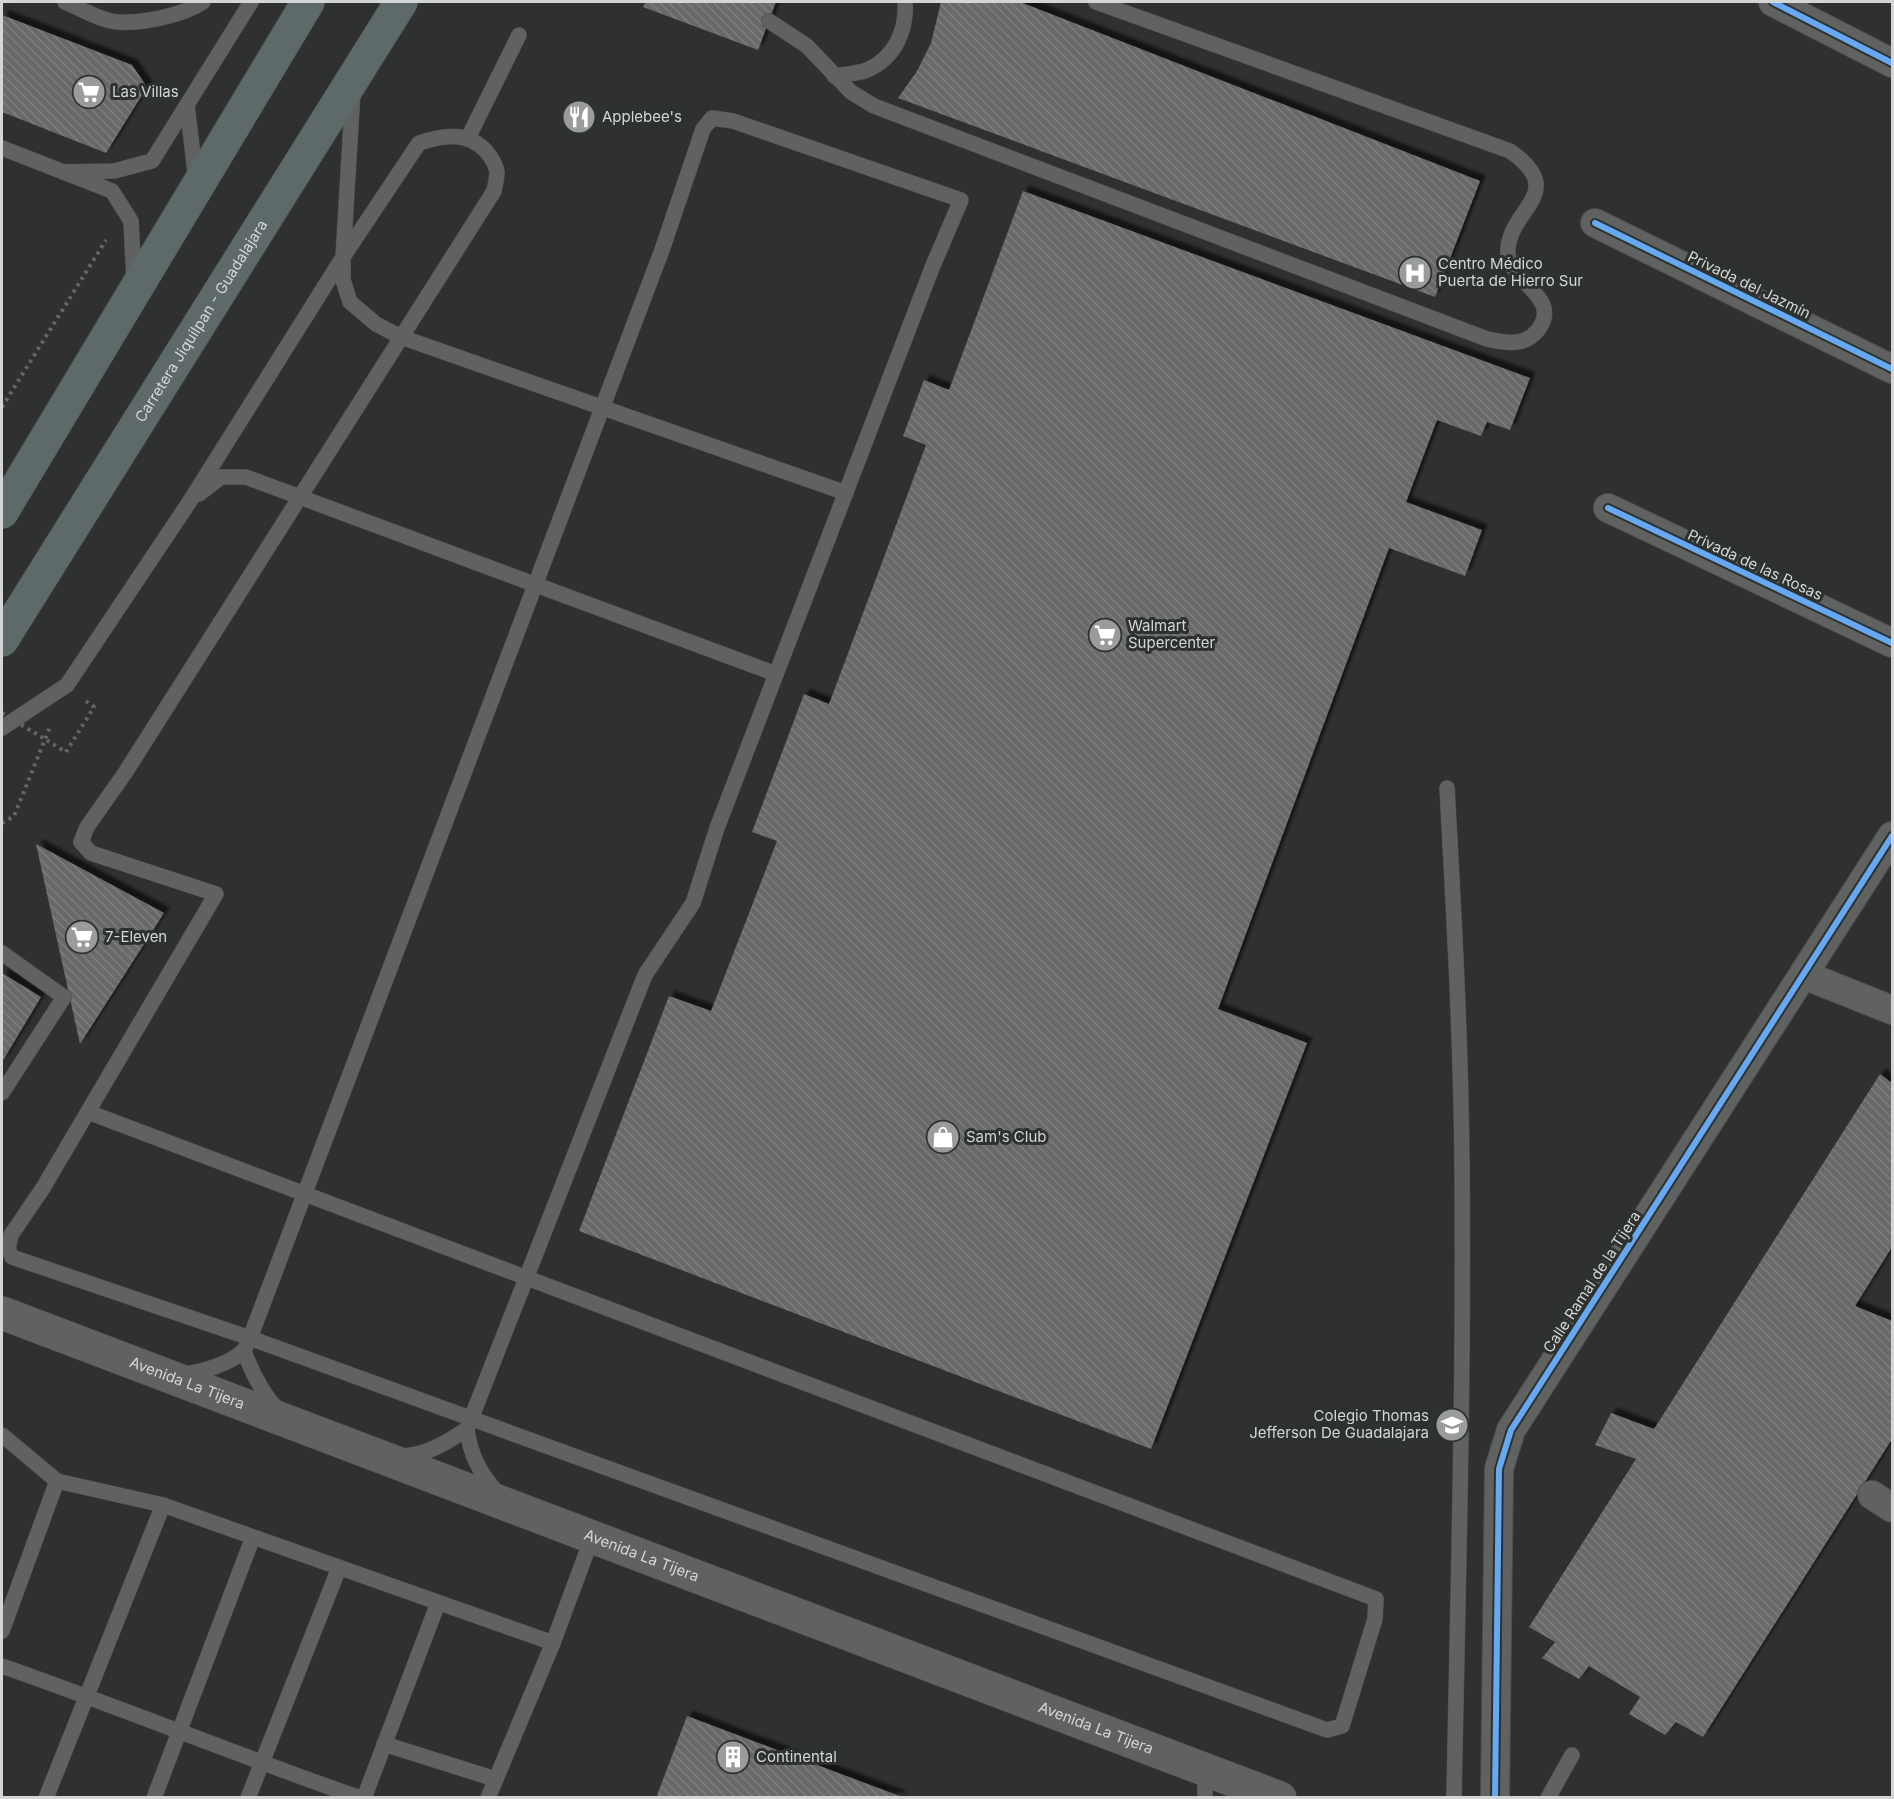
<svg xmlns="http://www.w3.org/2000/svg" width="1894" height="1799" font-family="Inter,sans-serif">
<defs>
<pattern id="building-back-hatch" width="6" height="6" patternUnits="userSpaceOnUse" patternTransform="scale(1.5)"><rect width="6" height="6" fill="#686968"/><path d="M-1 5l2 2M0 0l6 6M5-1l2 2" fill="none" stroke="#7d7e7d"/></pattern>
<filter id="shadow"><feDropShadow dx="5.5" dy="-5.5" stdDeviation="1.5" flood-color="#0009"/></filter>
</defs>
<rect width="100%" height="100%" fill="#2f3130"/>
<!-- building -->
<g fill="url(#building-back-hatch)" filter="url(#shadow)">
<path d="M 646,2 L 776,2 L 758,50 L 643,7 Z"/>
<path d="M 941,2 L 1020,2 L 1480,181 L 1435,297 L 898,98 L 917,71 L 931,43 Z"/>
<path d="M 2,15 L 132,65 L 147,87 L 106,153 L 2,112 Z"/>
<path d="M 1023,191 L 1530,378 L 1510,430 L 1487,422 L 1481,436 L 1437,420 L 1406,502 L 1482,530 L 1465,576 L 1389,548 L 1218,1009 L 1307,1043 L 1151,1449 L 579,1231 L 669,996 L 711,1011 L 777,841 L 752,832 L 804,694 L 829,704 L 926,445 L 903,436 L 924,380 L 949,390 Z"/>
<path d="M 36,844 L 164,913 L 80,1044 Z"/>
<path d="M 2,973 L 41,997 L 2,1062 Z"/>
<path d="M 1880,1074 L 1892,1083 L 1892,1247 L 1855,1306 L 1892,1321 L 1892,1439 L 1703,1737 L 1676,1722 L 1665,1735 L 1629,1714 L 1640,1697 L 1589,1666 L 1579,1679 L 1542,1658 L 1555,1642 L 1529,1627 L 1636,1459 L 1595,1445 L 1611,1413 L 1654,1429 Z"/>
<path d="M 687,1716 L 902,1797 L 902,1798 L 656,1798 Z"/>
</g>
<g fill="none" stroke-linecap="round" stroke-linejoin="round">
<!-- service casing -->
<g stroke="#4d4e4d" stroke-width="16">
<g id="service">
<path d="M 65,2 C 80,8 101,21 117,22 C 141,24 184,15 203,2"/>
<path d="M 769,21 L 807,46 L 851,92 L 874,106 L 1487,339 C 1507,343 1524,347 1538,330 C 1564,296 1504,281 1508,248 C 1512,207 1568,192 1510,151 L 1096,2"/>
<path d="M 834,76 C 844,74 857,74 867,70 C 895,58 907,30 905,2"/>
<path d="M 187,105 L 196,180"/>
<path d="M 468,138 L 519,35"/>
<path d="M 2,148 L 112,191 L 131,221 L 134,280"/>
<path d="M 63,172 L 114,171 L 152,161 L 251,2"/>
<path d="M 199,494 L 221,477 L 246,477 L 776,674"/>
<path d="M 2,728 L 67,685 L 190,501 L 343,257 L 353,91"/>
<path d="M 1447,788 C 1454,914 1461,1041 1462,1168 C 1464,1378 1458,1588 1454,1798"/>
<path d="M 2,953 L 64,997 L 2,1093"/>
<path d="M 88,1112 L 1376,1599 L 1375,1619 L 1342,1726 L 1327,1730 L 250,1338 L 12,1257 L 8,1249 L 11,1235 L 43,1188 L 216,894 L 91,853 L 81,842 L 87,827 L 125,773 L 494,191 C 495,186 497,178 497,172 C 496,165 491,157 486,151 C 467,131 443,135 419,143 L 343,257 L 343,280 L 350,302 L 376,324 L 401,337 L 846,493"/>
<path d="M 244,1351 C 252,1373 262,1393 278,1410"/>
<path d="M 183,1374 C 202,1372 230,1364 243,1351 C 246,1348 248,1342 250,1338 L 662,250 L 703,129 L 712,118 L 733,121 L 961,200 L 932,268 L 717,828 L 693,903 L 645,975 L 467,1429 C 470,1455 480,1475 499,1494"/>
<path d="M 2,1435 L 57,1481 L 163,1505 L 553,1643"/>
<path d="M 402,1456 C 427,1455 446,1443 467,1429"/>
<path d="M 2,1631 L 57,1481"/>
<path d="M 2,1666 C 122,1708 240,1756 360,1798"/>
<path d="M 384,1744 L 495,1779"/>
<path d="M 1205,1768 L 1205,1798"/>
<path d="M 46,1798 L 163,1505"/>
<path d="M 154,1798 L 253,1537"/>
<path d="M 248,1798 L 339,1568"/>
<path d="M 364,1798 L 438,1603"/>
<path d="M 488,1798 L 553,1643 L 593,1535"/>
<path d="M 1548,1798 L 1572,1755"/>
</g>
</g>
<!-- minor casing -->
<g stroke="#4d4e4d" stroke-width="30">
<g id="minor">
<path d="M 1773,2 L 1892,63"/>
<path d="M 1595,223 L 1892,369"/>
<path d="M 1608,508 L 1892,643"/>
<path d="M 1804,975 L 1892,1010"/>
<path d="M 1872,1495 L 1892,1508"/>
<path d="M 1495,1798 L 1499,1469 L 1511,1430 L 1892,836"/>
</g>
</g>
<!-- secondary casing -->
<g stroke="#4d4e4d" stroke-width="34">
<g id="secondary">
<path id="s1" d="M 2,1313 L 1280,1798"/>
</g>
</g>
<!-- trunk casing -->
<g stroke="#4d4e4d" stroke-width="34">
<g id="trunk">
<path d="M 2,512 L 308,2"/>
<path id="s2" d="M 2,640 L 401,2"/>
</g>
</g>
<!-- path -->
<g stroke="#656665" stroke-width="4" stroke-dasharray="3 4.5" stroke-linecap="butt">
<path d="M 2,407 L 106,240"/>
<path d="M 66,752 L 94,707 L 86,701"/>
<path d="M 2,823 L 14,816 L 50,727"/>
</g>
<!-- service -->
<use href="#service" stroke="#606261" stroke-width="15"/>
<!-- minor -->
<use href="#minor" stroke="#606261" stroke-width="28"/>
<!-- secondary -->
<use href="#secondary" stroke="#606261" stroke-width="33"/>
<!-- trunk -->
<use href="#trunk" stroke="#5e6969" stroke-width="33"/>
<!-- path-bridge -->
<path stroke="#656665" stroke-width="4" stroke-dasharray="3 4.5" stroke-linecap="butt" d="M 2,713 L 66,752"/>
<!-- cycleway casing -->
<g stroke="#2e322f" stroke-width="10">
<g id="cycleway">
<path d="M 1773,2 L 1892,63"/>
<path d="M 1595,223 L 1892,369"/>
<path d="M 1608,508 L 1892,643"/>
<path d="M 1495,1798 L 1499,1469 L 1511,1430 L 1892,836"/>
</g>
</g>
<!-- cycleway -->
<use href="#cycleway" stroke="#66a8f1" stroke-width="6"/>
</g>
<!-- icons -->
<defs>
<g id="supermarket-disc" transform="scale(1.725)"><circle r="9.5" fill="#9a9c9b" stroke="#2e322f"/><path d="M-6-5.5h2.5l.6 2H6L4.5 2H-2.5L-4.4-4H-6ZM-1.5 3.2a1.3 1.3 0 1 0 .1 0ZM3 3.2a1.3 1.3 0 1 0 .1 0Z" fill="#fff"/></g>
<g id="restaurant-disc" transform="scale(1.725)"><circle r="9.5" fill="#9a9c9b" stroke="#2e322f"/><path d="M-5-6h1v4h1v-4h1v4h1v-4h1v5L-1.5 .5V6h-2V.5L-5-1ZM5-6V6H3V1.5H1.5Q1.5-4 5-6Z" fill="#fff"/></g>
<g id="hospital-disc" transform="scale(1.725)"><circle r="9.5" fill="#9a9c9b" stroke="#2e322f"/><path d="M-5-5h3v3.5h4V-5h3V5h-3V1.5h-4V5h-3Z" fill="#fff"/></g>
<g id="shop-disc" transform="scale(1.725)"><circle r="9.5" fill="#9a9c9b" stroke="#2e322f"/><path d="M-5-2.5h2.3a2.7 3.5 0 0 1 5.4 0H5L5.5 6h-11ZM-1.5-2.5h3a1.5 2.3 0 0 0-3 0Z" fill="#fff"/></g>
<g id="university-disc" transform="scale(1.725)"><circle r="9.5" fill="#9a9c9b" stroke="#2e322f"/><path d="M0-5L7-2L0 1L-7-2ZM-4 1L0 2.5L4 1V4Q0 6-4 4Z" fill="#fff"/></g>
<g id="building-disc" transform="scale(1.725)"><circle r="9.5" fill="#9a9c9b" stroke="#2e322f"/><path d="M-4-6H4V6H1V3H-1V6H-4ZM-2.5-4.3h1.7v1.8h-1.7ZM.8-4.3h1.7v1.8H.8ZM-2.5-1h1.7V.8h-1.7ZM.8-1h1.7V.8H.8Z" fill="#fff"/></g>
</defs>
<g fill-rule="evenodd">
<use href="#supermarket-disc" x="89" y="92"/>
<use href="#restaurant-disc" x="579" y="117"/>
<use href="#hospital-disc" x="1415" y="273"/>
<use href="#supermarket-disc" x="1105" y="635"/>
<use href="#supermarket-disc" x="82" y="937"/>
<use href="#shop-disc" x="943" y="1137"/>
<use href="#university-disc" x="1452" y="1425"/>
<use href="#building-disc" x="733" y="1757"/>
</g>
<g text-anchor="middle" stroke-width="6" stroke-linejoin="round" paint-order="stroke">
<!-- poi labels -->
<g font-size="15" fill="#d4d6d5" stroke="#2e322f" text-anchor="start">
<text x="112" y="97">Las Villas</text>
<text x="602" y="122">Applebee's</text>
<text x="1438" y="269">Centro Médico<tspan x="1438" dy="17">Puerta de Hierro Sur</tspan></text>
<text x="1128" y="631">Walmart<tspan x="1128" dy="17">Supercenter</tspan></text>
<text x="105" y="942">7-Eleven</text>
<text x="966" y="1142">Sam's Club</text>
<text x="1429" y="1421" text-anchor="end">Colegio Thomas<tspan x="1429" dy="17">Jefferson De Guadalajara</tspan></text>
<text x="756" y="1762">Continental</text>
</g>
<!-- street labels -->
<g font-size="15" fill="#d4d6d5" stroke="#2e322f">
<text transform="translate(1749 285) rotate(26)" y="5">Privada del Jazmín</text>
<text dy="5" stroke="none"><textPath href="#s2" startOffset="376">Carretera Jiquilpan - Guadalajara</textPath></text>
<text transform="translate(1755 565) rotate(25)" y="5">Privada de las Rosas</text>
<text transform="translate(1592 1282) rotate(-57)" y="5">Calle Ramal de la Tijera</text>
<text dy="5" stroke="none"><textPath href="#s1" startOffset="198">Avenida La Tijera</textPath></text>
<text dy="5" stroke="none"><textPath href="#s1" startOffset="684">Avenida La Tijera</textPath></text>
<text dy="5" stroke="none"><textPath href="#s1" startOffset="1170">Avenida La Tijera</textPath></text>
</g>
</g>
<!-- border -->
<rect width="1894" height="1799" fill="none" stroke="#d4d6d5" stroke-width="6"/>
</svg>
